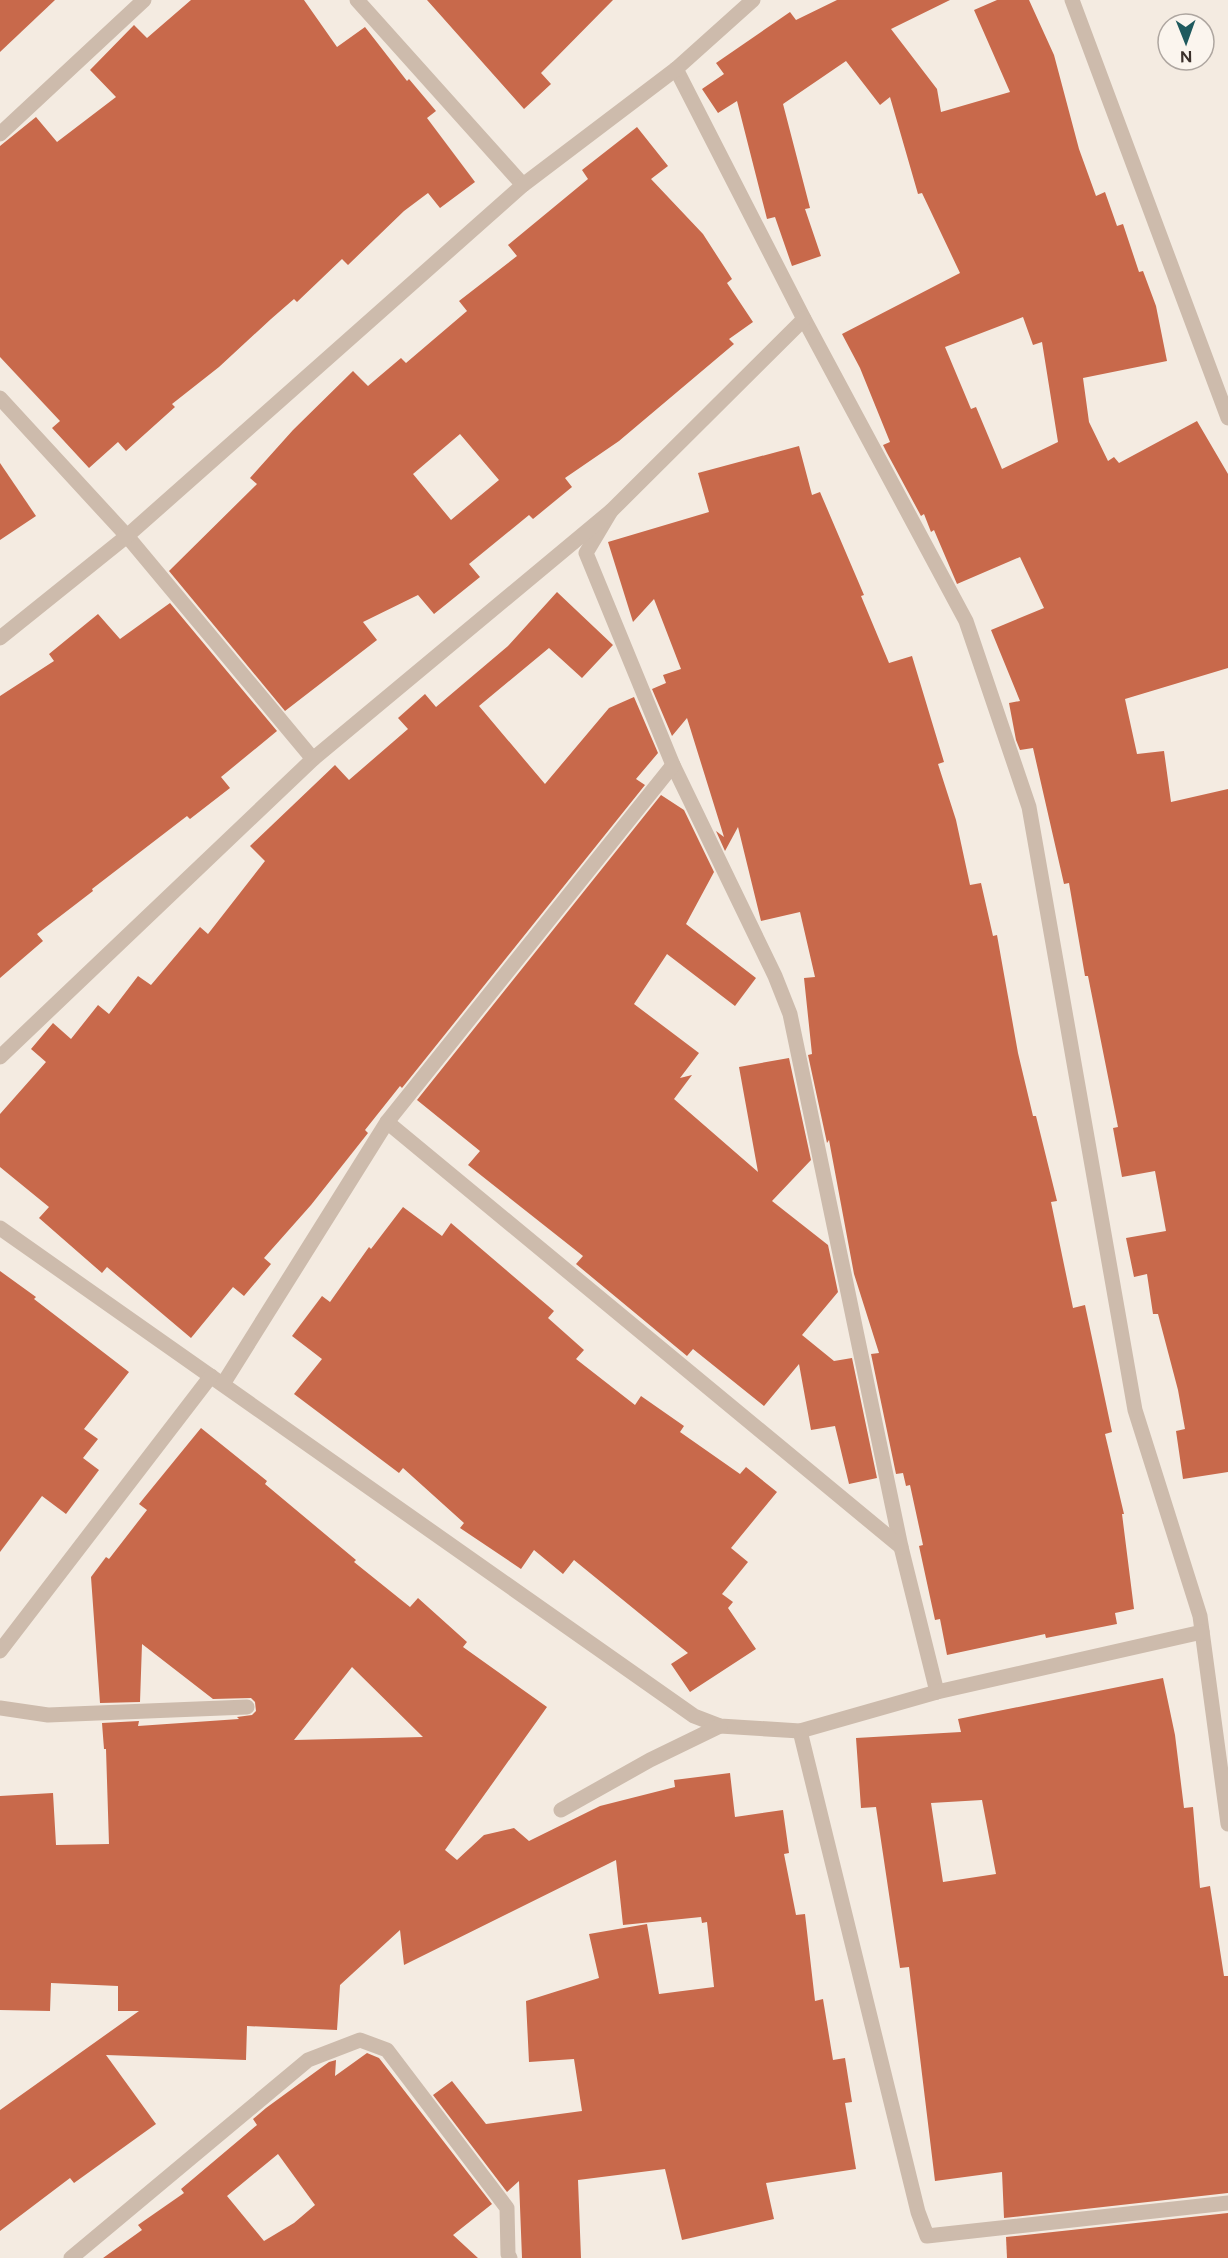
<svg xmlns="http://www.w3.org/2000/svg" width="1228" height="2258" font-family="Figtree,sans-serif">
<rect width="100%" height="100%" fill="#f4ebe1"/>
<!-- building -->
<g fill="#c8694b" fill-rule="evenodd">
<path d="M 0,0 L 55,0 L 0,52 Z"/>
<path d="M 191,0 L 304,0 L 337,47 L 365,27 L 407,81 L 409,79 L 436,111 L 427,118 L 475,182 L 440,208 L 428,193 L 404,211 L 348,265 L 342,259 L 297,302 L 294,299 L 271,319 L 219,367 L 172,404 L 175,407 L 126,451 L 118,442 L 89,468 L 52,428 L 60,421 L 0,357 L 0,146 L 36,117 L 57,142 L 116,97 L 90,70 L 134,25 L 147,38 Z"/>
<path d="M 427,0 L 613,0 L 541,73 L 551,84 L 524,109 Z"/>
<path d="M 837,0 L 950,0 L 891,29 L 937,89 L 941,112 L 1010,92 L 974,10 L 997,0 L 1029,0 L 1054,55 L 1079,149 L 1096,196 L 1105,192 L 1117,226 L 1123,224 L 1139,272 L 1143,271 L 1156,306 L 1167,361 L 1083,378 L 1089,422 L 1108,461 L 1114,457 L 1119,463 L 1197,421 L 1228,474 L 1228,668 L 1125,699 L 1137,754 L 1164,751 L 1171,802 L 1228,789 L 1228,1472 L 1183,1479 L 1176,1431 L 1185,1429 L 1178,1390 L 1158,1314 L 1153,1314 L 1147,1274 L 1134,1277 L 1126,1238 L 1166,1231 L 1155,1171 L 1122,1177 L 1113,1128 L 1118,1127 L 1088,976 L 1085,976 L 1069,883 L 1064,884 L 1033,748 L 1020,750 L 1016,740 L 1009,703 L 1020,701 L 991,630 L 1044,608 L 1020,557 L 957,584 L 934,530 L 931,532 L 924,514 L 921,516 L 887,453 L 883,445 L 890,442 L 860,368 L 842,334 L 960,273 L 922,193 L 918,194 L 890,97 L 880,105 L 846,61 L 783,104 L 810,208 L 805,209 L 821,256 L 792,266 L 775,217 L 767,219 L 737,101 L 718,113 L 702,89 L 724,74 L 716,63 L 790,12 L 796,20 ZM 1023,317 L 1033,345 L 1042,342 L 1058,442 L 1002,469 L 976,407 L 971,409 L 945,347 Z"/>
<path d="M 637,127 L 668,166 L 651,179 L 703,234 L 732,279 L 727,283 L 753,322 L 729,339 L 734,344 L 619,441 L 565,478 L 572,487 L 533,519 L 529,515 L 469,564 L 480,577 L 434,614 L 418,595 L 363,622 L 377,640 L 285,711 L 169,571 L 257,484 L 250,478 L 293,430 L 353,371 L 368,386 L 401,358 L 406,363 L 467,311 L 459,301 L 517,256 L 508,245 L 588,179 L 582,170 ZM 460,434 L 499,480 L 451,520 L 413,474 Z"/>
<path d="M 799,446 L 812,495 L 820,492 L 864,595 L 861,596 L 889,663 L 912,656 L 944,762 L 938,764 L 956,820 L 970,885 L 981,883 L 993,936 L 997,935 L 1018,1053 L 1033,1116 L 1036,1116 L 1057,1201 L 1051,1202 L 1073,1308 L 1085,1305 L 1112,1432 L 1105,1434 L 1124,1514 L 1122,1514 L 1134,1609 L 1115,1613 L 1117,1624 L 1046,1638 L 1045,1634 L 947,1655 L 940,1619 L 935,1620 L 919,1546 L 923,1545 L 910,1485 L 906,1486 L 903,1473 L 896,1474 L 871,1354 L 879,1353 L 854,1274 L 829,1140 L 827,1143 L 808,1055 L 812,1054 L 804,978 L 815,977 L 800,912 L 761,921 L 738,827 L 725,851 L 716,831 L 724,837 L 687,718 L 672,736 L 652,689 L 666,683 L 663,675 L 681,669 L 654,599 L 633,622 L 608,542 L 709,512 L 698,473 Z"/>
<path d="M 0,463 L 36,516 L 0,540 Z"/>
<path d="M 557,592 L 613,645 L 582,678 L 549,648 L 479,706 L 545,784 L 609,708 L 634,697 L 658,753 L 636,779 L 645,785 L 402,1088 L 400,1086 L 365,1130 L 368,1133 L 311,1205 L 264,1258 L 271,1264 L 244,1296 L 233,1287 L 191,1338 L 107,1267 L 102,1273 L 39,1218 L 49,1207 L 0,1167 L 0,1114 L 46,1062 L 31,1049 L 53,1023 L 71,1039 L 98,1005 L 109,1014 L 138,976 L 151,985 L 200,927 L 208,934 L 265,861 L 250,846 L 335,765 L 349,780 L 408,729 L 398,718 L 425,694 L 436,707 L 508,646 Z"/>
<path d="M 170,603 L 277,731 L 221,777 L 230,788 L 190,819 L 187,816 L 92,889 L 93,891 L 37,934 L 43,941 L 0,978 L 0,696 L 54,661 L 49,654 L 98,614 L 120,639 Z"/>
<path d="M 661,795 L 684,810 L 714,872 L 686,924 L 756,978 L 735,1006 L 667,954 L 634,1004 L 699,1053 L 680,1078 L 692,1075 L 674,1099 L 758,1172 L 739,1067 L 789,1058 L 811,1160 L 772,1201 L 828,1245 L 838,1292 L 802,1335 L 834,1361 L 852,1358 L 877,1478 L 849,1484 L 835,1426 L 811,1430 L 799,1364 L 764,1406 L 693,1349 L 687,1356 L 576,1264 L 583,1256 L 468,1165 L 480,1151 L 417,1100 Z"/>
<path d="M 403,1207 L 442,1236 L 451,1223 L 554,1311 L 548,1318 L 584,1350 L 576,1359 L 635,1405 L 641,1396 L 684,1426 L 680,1432 L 740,1474 L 746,1467 L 777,1492 L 731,1548 L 748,1562 L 722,1594 L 733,1602 L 728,1608 L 756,1649 L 690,1692 L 671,1664 L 688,1653 L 574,1560 L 563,1574 L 534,1550 L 521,1569 L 460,1528 L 464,1523 L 403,1468 L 399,1473 L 294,1394 L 322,1359 L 292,1336 L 322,1296 L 330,1302 L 369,1247 L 371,1249 Z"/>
<path d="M 0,1271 L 36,1297 L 34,1299 L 129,1372 L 84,1429 L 98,1439 L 83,1458 L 99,1470 L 66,1514 L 42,1496 L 0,1552 Z"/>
<path d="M 201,1428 L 267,1481 L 265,1484 L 356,1560 L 354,1562 L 410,1607 L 418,1598 L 467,1642 L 463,1647 L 547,1707 L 445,1850 L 457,1860 L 484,1835 L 514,1828 L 529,1841 L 600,1806 L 675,1787 L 674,1780 L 730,1773 L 735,1817 L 783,1810 L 789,1853 L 784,1854 L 796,1915 L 805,1914 L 815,2001 L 823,1999 L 833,2060 L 845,2058 L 852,2102 L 845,2103 L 856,2169 L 766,2183 L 774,2219 L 682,2240 L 665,2169 L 578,2180 L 581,2258 L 522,2258 L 519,2181 L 507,2192 L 433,2095 L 452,2081 L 486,2124 L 582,2111 L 574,2059 L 529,2062 L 526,2001 L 599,1978 L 589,1934 L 647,1924 L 659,1994 L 714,1987 L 707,1922 L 702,1923 L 701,1917 L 623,1925 L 616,1860 L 404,1965 L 400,1930 L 340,1985 L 337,2030 L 247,2026 L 246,2060 L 106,2055 L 156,2124 L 74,2183 L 70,2178 L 0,2231 L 0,2110 L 139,2011 L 118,2011 L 118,1986 L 51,1983 L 50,2011 L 0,2010 L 0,1796 L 53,1793 L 56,1845 L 109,1844 L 106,1749 L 104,1749 L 102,1723 L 139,1721 L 138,1726 L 239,1719 L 237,1717 L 252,1715 L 256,1711 L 255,1702 L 251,1698 L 213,1699 L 142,1644 L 140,1702 L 100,1703 L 91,1577 L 106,1557 L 109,1559 L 147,1510 L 139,1504 ZM 352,1667 L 423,1737 L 294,1740 Z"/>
<path d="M 1163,1678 L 1175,1735 L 1184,1808 L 1193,1807 L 1200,1888 L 1210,1886 L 1224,1976 L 1228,1976 L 1228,2193 L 1004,2218 L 1002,2172 L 935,2181 L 909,1967 L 900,1968 L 876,1807 L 861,1808 L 856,1738 L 961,1732 L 958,1719 ZM 982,1800 L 996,1874 L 943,1882 L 931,1803 Z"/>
<path d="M 367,2053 L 379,2058 L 492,2204 L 453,2235 L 478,2258 L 103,2258 L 142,2230 L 138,2225 L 184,2193 L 181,2189 L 257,2125 L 253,2119 L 266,2108 L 329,2062 L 336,2060 L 335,2076 ZM 278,2154 L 315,2205 L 294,2223 L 264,2241 L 227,2196 Z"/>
<path d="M 1228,2213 L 1228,2258 L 1007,2258 L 1006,2237 Z"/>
</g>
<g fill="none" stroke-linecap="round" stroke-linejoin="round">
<!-- minor -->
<g stroke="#cdbbac" stroke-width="15">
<path d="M 357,0 L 523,185"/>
<path d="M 1072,0 L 1228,418"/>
<path d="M 676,69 L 804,319 L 966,621 L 1029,807 L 1135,1410 L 1200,1616 L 1228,1824"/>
<path d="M 0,134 L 144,0"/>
<path d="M 0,398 L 127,536 L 313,759"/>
<path d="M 611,511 L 586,553 L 673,765 L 775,976 L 790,1014 L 901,1547 L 937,1692"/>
<path d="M 0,638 L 127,536 L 523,185 L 676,69 L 753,0"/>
<path d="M 0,1057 L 313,759 L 611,511 L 804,319"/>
<path d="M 387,1122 L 901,1547"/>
<path d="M 0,1228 L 694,1716 L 720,1726 L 800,1731 L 937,1692 L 1202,1632"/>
<path d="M 223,1384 L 387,1122 L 673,765"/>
<path d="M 0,1651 L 211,1376"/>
<path d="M 0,1708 L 48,1715 L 247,1707"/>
<path d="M 800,1731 L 918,2212 L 927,2236 L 1228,2203"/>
<path d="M 561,1810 L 650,1760 L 720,1726"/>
<path d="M 71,2258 L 308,2060 L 360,2040 L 387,2050 L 507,2208 L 508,2254 L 510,2258"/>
</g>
</g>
<!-- north arrow -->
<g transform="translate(1186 42) rotate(179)"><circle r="28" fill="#fbf5ee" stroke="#aea6a0" stroke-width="1.5"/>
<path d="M0-4.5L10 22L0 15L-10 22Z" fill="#1f5a5e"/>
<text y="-9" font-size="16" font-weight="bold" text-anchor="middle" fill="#3b302b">N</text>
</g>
</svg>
